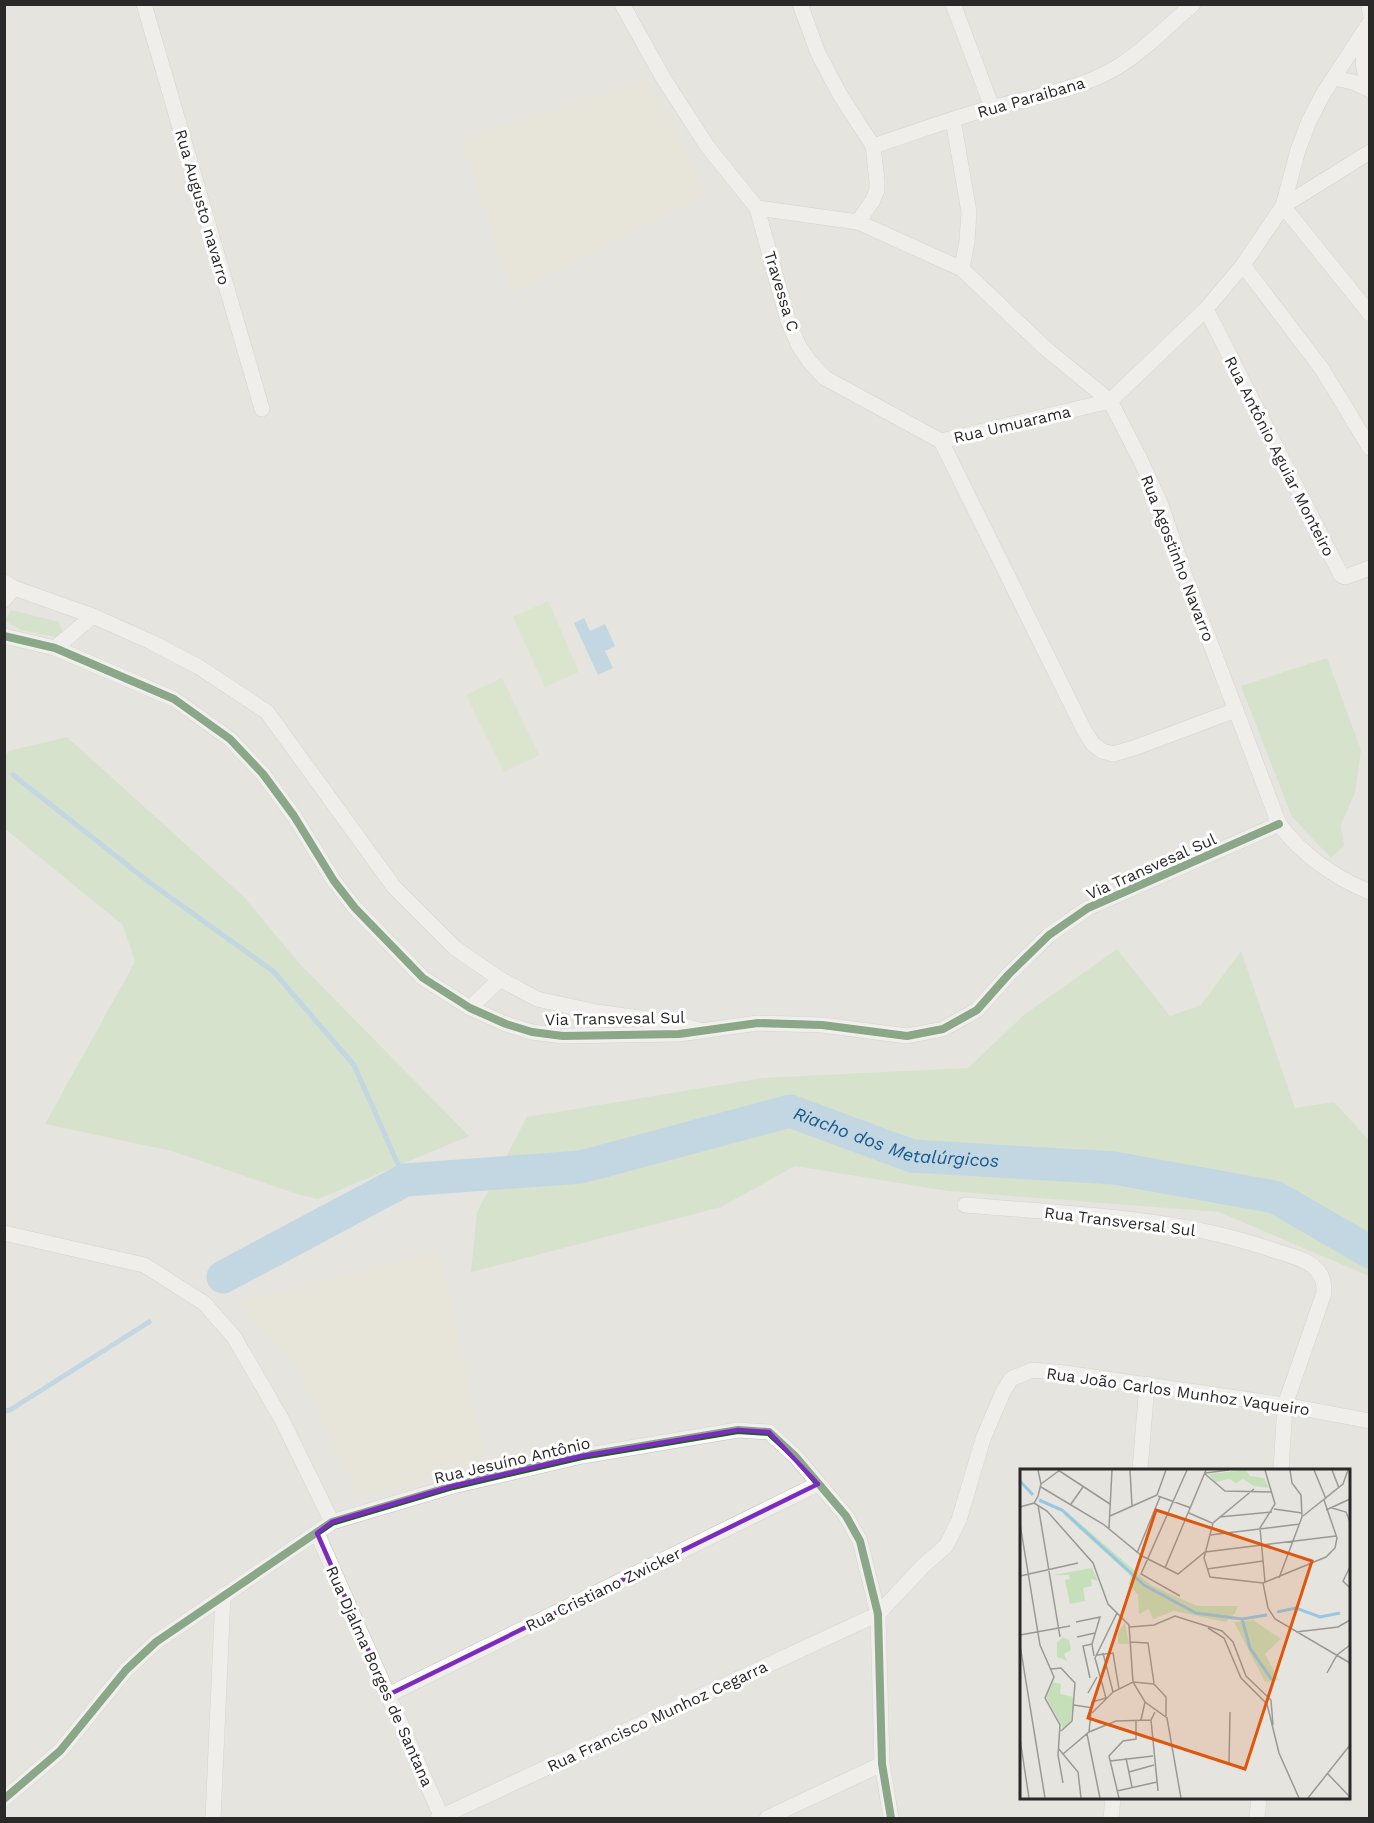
<svg xmlns="http://www.w3.org/2000/svg" width="1374" height="1823" font-family="'Work Sans',sans-serif">
<rect width="100%" height="100%" fill="#e6e4de"/>
<!-- education -->
<g fill="#e9e4d4">
<path d="M 646,80 L 709,194 L 512,293 L 460,140 Z"/>
<path d="M 440,1250 L 486,1462 L 359,1498 L 294,1362 L 239,1303 Z"/>
</g>
<!-- green -->
<g fill="#c5e0b9">
<path d="M 11,610 L 59,622 L 63,633 L 59,638 L 21,630 L 5,621 Z"/>
<path d="M 1327,658 L 1361,750 L 1355,793 L 1341,825 L 1344,846 L 1331,858 L 1292,817 L 1241,686 Z"/>
<path d="M 67,737 L 244,897 L 297,961 L 469,1136 L 318,1199 L 294,1193 L 172,1151 L 45,1124 L 135,962 L 123,925 L 5,829 L 5,755 L 9,751 Z"/>
<path d="M 1117,949 L 1170,1016 L 1201,1005 L 1241,951 L 1295,1108 L 1334,1102 L 1369,1140 L 1369,1276 L 1219,1212 L 948,1191 L 795,1166 L 721,1207 L 471,1272 L 477,1212 L 527,1117 L 762,1078 L 968,1068 L 1024,1015 Z"/>
</g>
<!-- pitch -->
<g fill="#cee4b7">
<path d="M 548,601 L 579,672 L 545,687 L 513,617 Z"/>
<path d="M 502,678 L 539,755 L 504,772 L 466,695 Z"/>
</g>
<!-- water -->
<path fill="#97c7e4" d="M 584,618 L 590,631 L 605,624 L 615,646 L 605,651 L 613,668 L 598,675 L 574,623 Z"/>
<g fill="none" stroke-linecap="round" stroke-linejoin="round">
<!-- stream -->
<g stroke="#97c7e4" stroke-width="5">
<path d="M 13,775 L 149,882 L 273,971 L 354,1065 L 405,1180"/>
<path d="M 4,1411 L 10,1410 L 149,1322"/>
</g>
<!-- river -->
<path stroke="#97c7e4" stroke-width="33" id="s1" d="M 223,1277 L 405,1180 L 581,1167 L 790,1111 L 912,1156 L 1114,1168 L 1275,1197 L 1370,1252"/>
<!-- minor casing -->
<g stroke="#c0c0c0" stroke-width="16">
<g id="minor">
<path d="M 144,4 L 262,409"/>
<path d="M 622,4 L 662,76 L 707,146 L 757,208 L 858,222 L 962,269 L 1045,348 L 1110,401 L 1140,459 L 1161,505 L 1186,579 L 1279,824 C 1301,854 1335,878 1370,892"/>
<path d="M 800,4 L 818,53 L 839,93 L 873,146 L 877,181 L 877,190 L 873,200 L 858,222"/>
<path d="M 953,4 L 992,107"/>
<path d="M 1369,4 L 1370,13"/>
<path d="M 1367,33 C 1363,52 1360,68 1370,85"/>
<path d="M 1334,78 L 1353,82 L 1370,90"/>
<path d="M 953,120 L 969,212 L 967,241 L 962,269"/>
<path d="M 873,146 C 913,133 953,118 994,107 C 1036,96 1082,89 1119,66 C 1146,49 1169,25 1193,4"/>
<path d="M 1370,152 L 1283,206 L 1370,314"/>
<path d="M 757,208 L 788,321 L 799,346 L 810,362 L 825,378 L 941,441"/>
<path d="M 1243,265 L 1322,369 L 1370,448"/>
<path d="M 1206,309 L 1341,575 L 1345,577 L 1370,568"/>
<path d="M 941,441 L 1110,401 L 1206,309 L 1243,265 L 1283,206 L 1298,150 L 1309,121 L 1323,94 L 1370,22"/>
<path d="M 941,441 L 1085,732 L 1093,744 L 1102,751 L 1113,754 L 1134,748 L 1236,710"/>
<path d="M 4,582 L 14,588 L 93,616 L 151,642 L 199,667 L 267,712 L 394,887 L 455,948 L 500,979 L 537,999 L 596,1012 L 676,1023 L 698,1030"/>
<path d="M 4,600 L 14,588"/>
<path d="M 4,636 L 55,648 L 174,699 L 230,739 L 263,774 L 294,816 L 334,881 L 355,908 L 423,978 L 470,1008 L 506,1024 L 532,1032 L 563,1036 L 679,1034 L 758,1023 L 822,1025 L 907,1036 L 943,1029 L 977,1010 L 1009,974 L 1049,935 L 1088,908 L 1279,824"/>
<path d="M 55,648 L 93,616"/>
<path d="M 470,1008 L 500,979"/>
<path d="M 965,1205 C 1068,1214 1174,1216 1273,1250 C 1287,1255 1305,1258 1315,1268 C 1323,1275 1324,1283 1324,1293 L 1285,1405 L 1281,1470"/>
<path d="M 4,1233 L 144,1265 L 204,1303 L 234,1337 L 282,1420 L 332,1522"/>
<path d="M 1140,1470 L 1147,1384"/>
<path d="M 317,1533 L 442,1818"/>
<path d="M 388,1695 L 818,1484"/>
<path d="M 4,1799 L 60,1751 L 126,1670 L 156,1642 L 332,1522 L 453,1486 L 582,1456 L 738,1430 L 769,1432 L 796,1457 L 846,1516 L 860,1541 L 878,1614 L 882,1764 L 891,1818"/>
<path d="M 213,1818 L 223,1595"/>
<path d="M 438,1818 L 878,1614 L 924,1565 L 946,1546 L 959,1520 L 983,1439 L 1003,1392 L 1011,1379 L 1032,1370 L 1065,1373 L 1285,1405 L 1370,1421"/>
<path d="M 767,1818 L 882,1764"/>
<path d="M 1111,1818 L 1113,1798"/>
<path d="M 1257,1818 L 1259,1798"/>
</g>
</g>
<!-- minor -->
<use href="#minor" stroke="#fbfbfa" stroke-width="15"/>
<!-- cycleway casing -->
<g stroke="#fff" stroke-width="11">
<g id="cycleway">
<path d="M 4,636 L 55,648 L 174,699 L 230,739 L 263,774 L 294,816 L 334,881 L 355,908 L 423,978 L 470,1008 L 506,1024 L 532,1032 L 563,1036 L 679,1034 L 758,1023 L 822,1025 L 907,1036 L 943,1029 L 977,1010 L 1009,974 L 1049,935 L 1088,908 L 1279,824"/>
<path d="M 4,1799 L 60,1751 L 126,1670 L 156,1642 L 332,1522 L 453,1486 L 582,1456 L 738,1430 L 769,1432 L 796,1457 L 846,1516 L 860,1541 L 878,1614 L 882,1764 L 891,1818"/>
</g>
</g>
<!-- cycleway -->
<use href="#cycleway" stroke="#1b5e20" stroke-width="8"/>
</g>
<!-- marked area -->
<path d="M0 0H1374V1823H0ZM 738,1430 L 769,1432 L 818,1484 L 388,1695 L 317,1533 L 332,1522 L 453,1486 L 582,1456 Z" fill="#e6e4de" fill-opacity=".55" fill-rule="evenodd"/>
<path fill="none" stroke="#7b2cbf" stroke-width="4.5" stroke-linejoin="round" d="M 738,1430 L 769,1432 L 818,1484 L 388,1695 L 317,1533 L 332,1522 L 453,1486 L 582,1456 Z"/>
<g text-anchor="middle" stroke-width="6" stroke-linejoin="round" paint-order="stroke">
<!-- street labels -->
<g font-size="16" fill="#292929" stroke="#fff">
<text transform="translate(1031 97) rotate(-16)" y="6">Rua Paraibana</text>
<text transform="translate(203 207) rotate(74)" y="6">Rua Augusto navarro</text>
<text transform="translate(782 291) rotate(73)" y="6">Travessa C</text>
<text transform="translate(1012 424) rotate(-13)" y="6">Rua Umuarama</text>
<text transform="translate(1280 456) rotate(63)" y="6">Rua Antônio Aguiar Monteiro</text>
<text transform="translate(1178 558) rotate(69)" y="6">Rua Agostinho Navarro</text>
<text transform="translate(1151 866) rotate(-24)" y="6">Via Transvesal Sul</text>
<text transform="translate(615 1018) rotate(-1)" y="6">Via Transvesal Sul</text>
<text transform="translate(1120 1221) rotate(7)" y="6">Rua Transversal Sul</text>
<text transform="translate(1178 1391) rotate(8)" y="6">Rua João Carlos Munhoz Vaqueiro</text>
<text transform="translate(512 1460) rotate(-13)" y="6">Rua Jesuíno Antônio</text>
<text transform="translate(603 1589) rotate(-26)" y="6">Rua Cristiano Zwicker</text>
<text transform="translate(380 1676) rotate(66)" y="6">Rua Djalma Borges de Santana</text>
<text transform="translate(657 1716) rotate(-25)" y="6">Rua Francisco Munhoz Cegarra</text>
</g>
<!-- water labels -->
<g font-size="18" font-style="italic" fill="#16578f" stroke="#fff">
<text dy="6" stroke="none"><textPath href="#s1" startOffset="710">Riacho dos Metalúrgicos</textPath></text>
</g>
</g>
<!-- overview -->
<g transform="translate(1020 1469)">
<rect width="330" height="330" fill="#e6e4de"/>
<path d="M 226,1 L 230,7 L 244,9 L 249,19 L 234,17 L 223,10 L 216,14 L 209,10 L 195,13 L 189,5 ZM 48,44 L 131,116 L 177,137 L 218,137 L 215,144 L 206,153 L 154,142 L 133,150 L 129,140 L 119,145 L 118,126 L 109,115 L 111,107 L 44,46 ZM 72,99 L 78,112 L 71,110 L 72,117 L 63,119 L 65,132 L 50,135 L 45,111 L 50,110 L 49,106 L 33,106 ZM 233,151 L 261,170 L 245,185 L 259,211 L 245,213 L 214,153 ZM 105,153 L 109,175 L 98,175 L 98,164 ZM 43,168 L 49,171 L 51,181 L 44,185 L 47,192 L 37,188 L 37,174 ZM 33,213 L 41,215 L 40,225 L 54,228 L 50,255 L 43,259 L 26,228 Z" fill="#c5e0b9"/>
<path fill="none" stroke="#97c7e4" stroke-width="3" d="M 0,12 L 13,26M 19,31 L 42,41 L 124,116 L 176,144 L 222,150 L 247,146M 257,143 L 276,139 L 300,148 L 320,144M 222,150 L 230,179 L 252,211"/>
<path fill="none" stroke="#9a9996" stroke-width="1.5" d="M 38,1 L 90,35M 110,1 L 112,37M 245,1 L 255,35 L 240,59 L 245,113M 294,1 L 306,30M 312,1 L 319,19M 185,4 L 209,1M 185,5 L 205,22 L 251,23M 21,15 L 40,1M 21,18 L 83,55 L 122,87 L 158,105 L 185,83 L 316,67M 234,20 L 193,54 L 184,89 L 190,108 L 243,114 L 306,88 L 315,79 L 317,69 L 304,31M 137,26 L 146,1M 138,27 L 171,39M 14,34 L 27,42 L 73,94 L 88,135 L 109,156 L 113,213 L 125,233 L 147,249 L 161,329M 51,35 L 63,18M 18,36 L 40,168M 0,38 L 14,34 L 18,27 L 21,15 L 18,1M 312,39 L 326,43 L 330,53M 254,40 L 282,44M 306,41 L 330,30M 169,44 L 192,54M 90,47 L 137,26M 283,47 L 323,15 L 328,1M 199,48 L 252,43M 0,55 L 20,176 L 34,208 L 25,229 L 40,256 L 38,286 L 43,314M 89,59 L 92,1M 190,66 L 280,55M 117,84 L 140,28M 330,98 L 323,112 L 330,119M 145,99 L 186,1M 187,100 L 243,92M 0,107 L 58,94M 259,109 L 282,48 L 281,26 L 272,14 L 270,1M 243,114 L 248,139 L 255,150 L 330,194M 160,127 L 121,105 L 167,1M 56,153 L 80,148 L 72,175 L 74,187M 110,158 L 134,156 L 155,147 L 202,162 L 213,173 L 226,207 L 251,231 L 253,256M 188,159 L 204,169 L 221,209 L 247,235 L 259,284 L 279,329M 276,163 L 318,158 L 330,151M 0,166 L 50,157M 57,168 L 75,164M 110,173 L 128,174 L 134,214M 0,176 L 25,329M 83,184 L 93,223M 77,186 L 93,184 L 99,220M 31,200 L 41,199 L 55,214 L 52,252 L 41,262M 307,204 L 317,186 L 330,176M 70,209 L 63,177 L 72,175M 134,215 L 146,228 L 146,247M 68,224 L 77,208M 54,236 L 73,239M 135,243 L 131,251 L 138,322M 72,244 L 93,223 L 113,213 L 134,215M 121,251 L 125,233M 69,263 L 72,233 L 86,229 L 75,189 L 97,144M 67,265 L 80,329M 0,270 L 9,329M 38,279 L 58,303 L 61,329M 43,285 L 69,263 L 96,252 L 131,251M 106,289 L 112,318M 90,292 L 133,287M 209,294 L 210,243M 109,303 L 134,296M 307,304 L 330,328M 97,322 L 137,313M 99,329 L 89,287 L 103,272 L 116,270 L 116,251M 288,329 L 330,276"/>
<path fill="#de570d" fill-opacity="0.15" stroke="#de570d" stroke-width="3" d="M 136,41 L 292,92 L 225,300 L 68,249 Z"/>
<rect width="330" height="330" fill="none" stroke="#292929" stroke-width="3"/>
</g>
<!-- border -->
<rect width="1374" height="1823" fill="none" stroke="#292929" stroke-width="12"/>
</svg>
